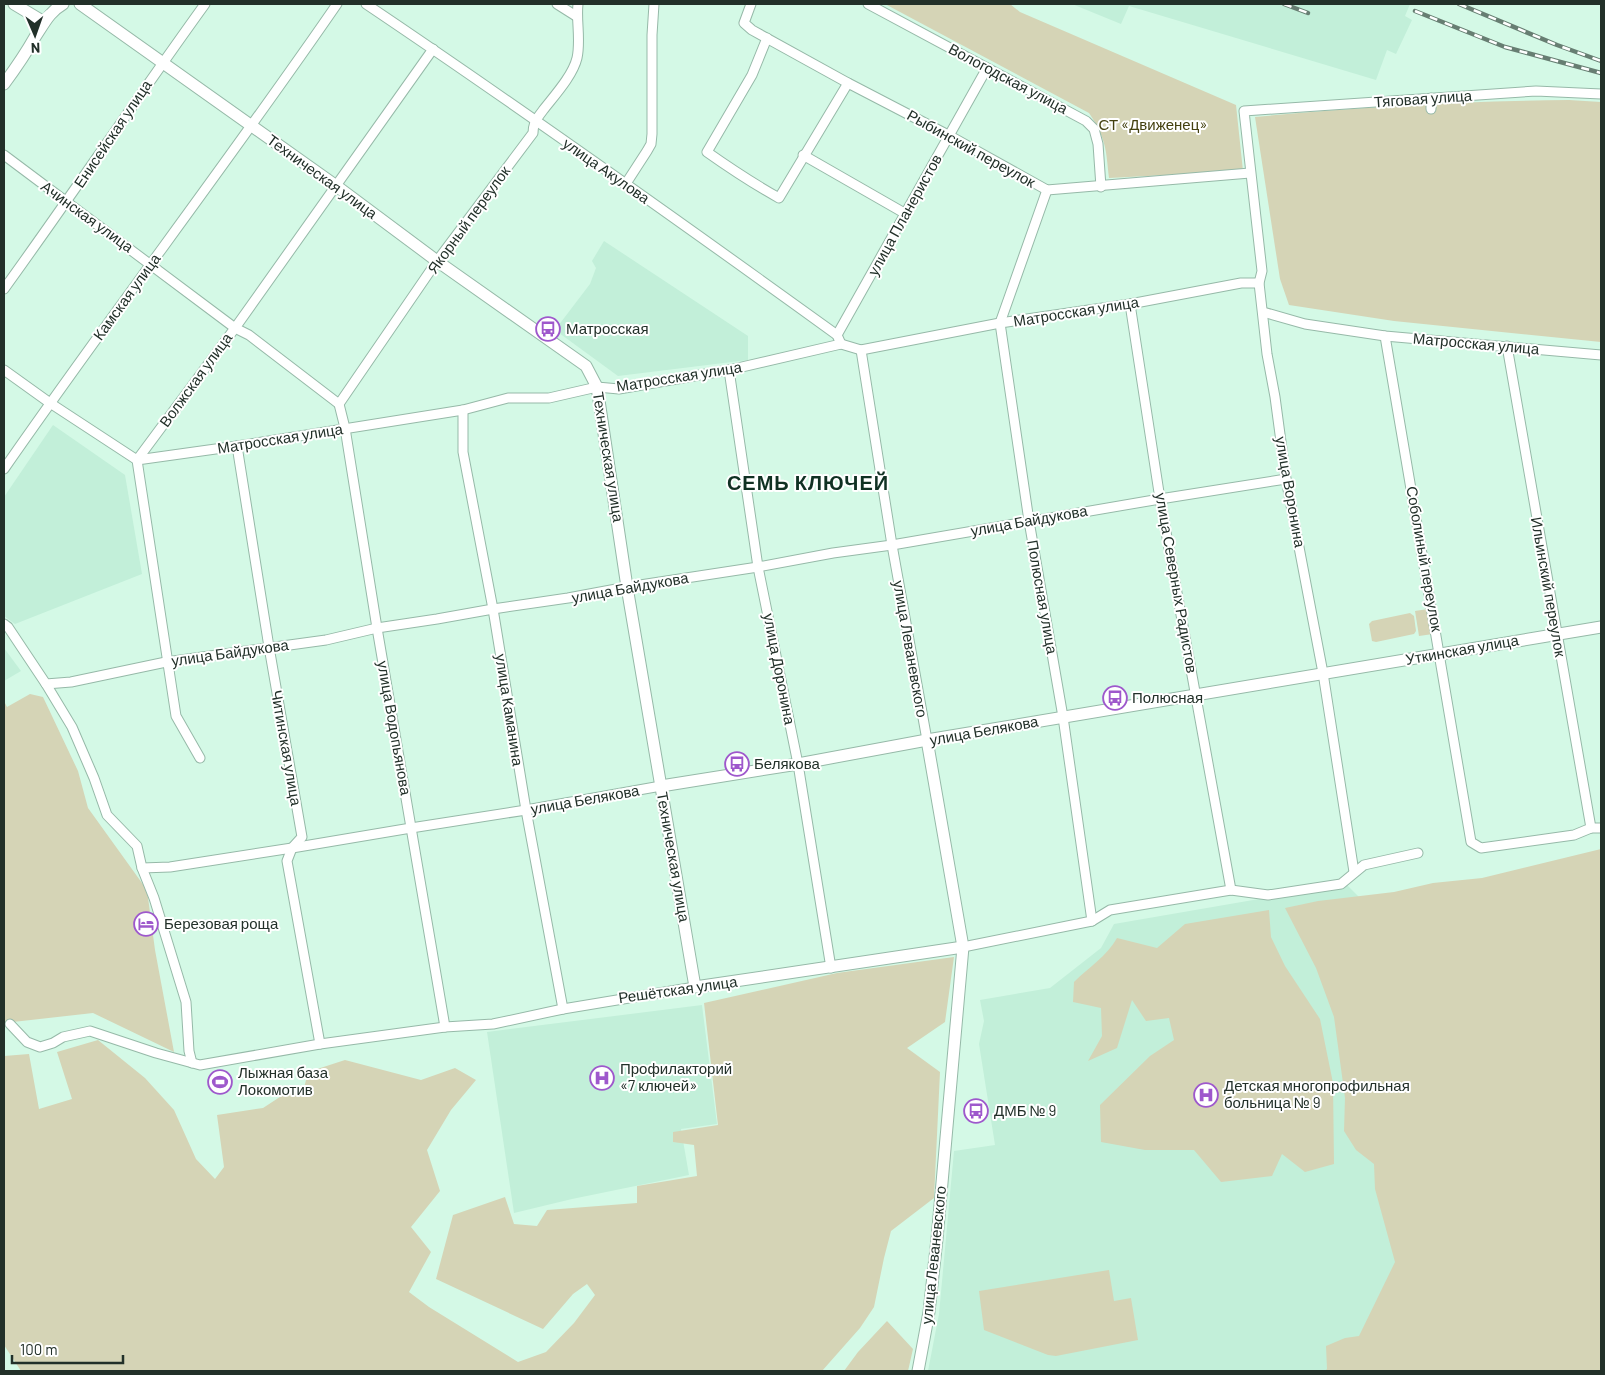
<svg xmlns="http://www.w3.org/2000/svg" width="1605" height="1375" font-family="Barlow,sans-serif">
<rect width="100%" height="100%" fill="#d4f9e6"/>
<!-- built -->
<g fill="#c2efd9">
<path d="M 1072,4 L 1410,4 L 1405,16 L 1412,20 L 1396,54 L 1387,50 L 1376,80 L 1129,6 L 1121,24 Z"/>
<path d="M 604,241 L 748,336 L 748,360 L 618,376 L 555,330 L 590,284 L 596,268 L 592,261 Z"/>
<path d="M 53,425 L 125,475 L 142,574 L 15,624 L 4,616 L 4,497 Z"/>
<path d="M 4,648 L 21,671 L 4,681 Z"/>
<path d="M 1346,884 L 1366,904 L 1447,945 L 1382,1371 L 928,1371 L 939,1314 L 954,1151 L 995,1145 L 979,1044 L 984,1021 L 980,1000 L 1050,988 L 1101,948 L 1114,924 Z"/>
<path d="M 702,1005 L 717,1124 L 681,1129 L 689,1175 L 572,1199 L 514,1213 L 487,1032 Z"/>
</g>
<!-- green -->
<g fill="#d5d4b6">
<path d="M 885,4 L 1010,4 L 1020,12 L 1236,105 L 1243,171 L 1109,178 C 1106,149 1106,138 1089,113 Z"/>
<path d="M 1569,100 L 1601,102 L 1601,342 L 1394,321 L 1289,305 L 1280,279 L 1255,117 C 1359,107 1464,101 1569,100 Z"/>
<path d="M 1428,609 L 1433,634 L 1419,636 L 1415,611 Z"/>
<path d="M 1410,613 L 1414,616 L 1416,631 L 1414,634 L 1376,642 L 1372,641 L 1369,624 L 1372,621 Z"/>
<path d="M 30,694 L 43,697 L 78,771 L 88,808 L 147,890 L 155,950 L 174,1052 L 93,1013 L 4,1023 L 4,701 L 7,707 Z"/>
<path d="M 1601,849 L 1601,1371 L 1325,1371 L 1327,1369 L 1326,1346 L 1345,1338 L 1359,1336 L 1395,1262 L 1375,1189 L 1374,1164 L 1356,1150 L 1344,1131 L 1345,1098 L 1334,1017 L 1316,968 L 1285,908 L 1318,901 L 1394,892 L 1433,883 L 1482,878 Z"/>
<path d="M 1269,910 L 1271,937 L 1285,966 L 1320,1019 L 1333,1083 L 1334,1164 L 1305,1172 L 1282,1154 L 1272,1176 L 1221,1182 L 1194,1150 L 1145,1150 L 1101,1142 L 1100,1105 L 1150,1056 L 1174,1040 L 1169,1018 L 1146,1021 L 1132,1000 L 1117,1048 L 1088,1061 L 1102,1036 L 1101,1008 L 1073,1002 L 1074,982 C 1088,968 1107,956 1117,938 L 1157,948 L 1185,924 Z"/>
<path d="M 954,957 L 945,1022 L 907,1048 L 940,1072 L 934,1198 L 891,1231 L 884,1258 L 874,1307 L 860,1328 L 822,1371 L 21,1371 L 4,1345 L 4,1056 L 29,1054 L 39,1109 L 72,1099 L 57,1052 L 98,1040 L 145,1078 L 174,1110 L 196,1159 L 215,1179 L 224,1167 L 217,1115 L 263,1108 L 286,1093 L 303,1092 L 308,1072 L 345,1060 L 421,1080 L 455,1068 L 476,1080 L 451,1110 L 427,1150 L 440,1191 L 411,1227 L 431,1252 L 409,1292 L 429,1307 L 518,1362 L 546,1352 L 574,1323 L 595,1295 L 587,1284 L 573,1294 L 543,1329 L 436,1279 L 453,1215 L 505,1197 L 514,1224 L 537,1226 L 547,1210 L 637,1203 L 637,1186 L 697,1176 L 694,1145 L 673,1142 L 673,1132 L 718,1125 L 704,1003 L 837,973 Z"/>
<path d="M 1109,1270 L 1114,1301 L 1131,1298 L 1138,1340 L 1056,1356 L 1048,1355 L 984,1330 L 979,1291 Z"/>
<path d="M 887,1321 L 913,1349 L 908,1371 L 844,1371 L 858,1352 Z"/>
</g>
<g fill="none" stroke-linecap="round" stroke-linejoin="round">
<!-- street casing -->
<g stroke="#96b9a8" stroke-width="11">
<g id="street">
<path d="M 366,4 C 525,111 682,223 837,335 L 841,344"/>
<path d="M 557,4 L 576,16"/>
<path d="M 751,4 L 744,23 L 752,30 L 848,83 L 950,136 L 1047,190 L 1250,173"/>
<path d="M 868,4 L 1086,121 L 1094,129 L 1098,144 L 1101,187"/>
<path d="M 767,38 L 752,75 L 707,152 C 731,169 754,184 779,198 L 848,83"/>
<path d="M 1431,109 L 1431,98"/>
<path d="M 4,155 L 235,328 L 249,335 L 339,404"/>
<path d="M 803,155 L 906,214"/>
<path d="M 625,185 L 647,151 L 651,144 L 652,134 L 652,35 L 654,4"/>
<path d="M 1047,190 L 1000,323 L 1029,521 L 1063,717 L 1092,921"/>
<path d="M 4,289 C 72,195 137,98 205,4"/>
<path d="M 1130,304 L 1160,499 L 1231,890"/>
<path d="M 1263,312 L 1305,324 L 1385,336 L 1601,355"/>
<path d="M 837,335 L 987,68"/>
<path d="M 1385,336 L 1471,842 L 1481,848 L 1574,835 L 1591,828 L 1601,828"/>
<path d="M 1507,346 L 1591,828"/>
<path d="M 861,350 L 892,545 L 927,740"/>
<path d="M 4,370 L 50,403 L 137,460 L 237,446 L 463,410 L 508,398 L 549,398 L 597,387 L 619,389 L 729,370 L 841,344 L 861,350 L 1000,323 L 1130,304 L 1241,283 L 1259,283"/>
<path d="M 729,370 L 758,567 L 798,764 L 831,968"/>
<path d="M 463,410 L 463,452 L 493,609 L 526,810 L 563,1009"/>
<path d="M 237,446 L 269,647 L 302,837 L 292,848 L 287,861 L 320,1044"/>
<path d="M 4,469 C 113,312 229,161 337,4"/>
<path d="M 4,624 L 8,627 L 46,684 L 71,682 L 166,662 L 326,640 L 377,628 L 437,619 L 493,609 L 568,598 L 627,587 L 758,567 L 833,553 L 892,545 L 1160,499 L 1286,479"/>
<path d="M 46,684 L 72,727 L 94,778 L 107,815 L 137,846 L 142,868 L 154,898 L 186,1002 L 189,1051 L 192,1063"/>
<path d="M 200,758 L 176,716 L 137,460 L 235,328 L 433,49"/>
<path d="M 142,868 L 170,867 L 292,848 L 411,828 L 526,810 L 661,786"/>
<path d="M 1354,872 L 1323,673 L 1286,479 L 1275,397 L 1267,354 L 1259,283 L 1262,271 L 1244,111 L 1536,91 L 1601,94"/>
<path d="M 963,947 L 1092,921 L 1110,910 L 1231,890 L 1268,895 L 1341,884 L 1364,865 L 1418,853"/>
<path d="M 10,1024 L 27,1042 L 40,1047 L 53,1043 L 63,1037 L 90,1031 L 156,1053 L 200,1065 L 320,1044 L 445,1027 L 493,1024 L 563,1009 L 695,987"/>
<path d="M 445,1027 L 377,628 L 345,428 L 339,404 L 437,261 L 533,133 C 533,130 534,125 535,122 C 537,118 541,113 544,109 C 555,95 573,75 577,58 C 581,40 576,21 578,4"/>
</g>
</g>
<!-- secondary casing -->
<g stroke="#96b9a8" stroke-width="13">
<g id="secondary">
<path d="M 14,4 L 44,22"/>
<path d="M 80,4 L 335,185 L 437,261 L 586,366 L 597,387 L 627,587 L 695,987 L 963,947"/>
<path d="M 4,84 C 15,69 26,53 35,37 C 44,24 49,12 63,4"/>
<path d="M 661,786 L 798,764 L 927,740 L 1601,627"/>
<path d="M 918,1371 L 929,1312 L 937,1239 L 963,947 L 927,740"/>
</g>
</g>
<!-- street -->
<use href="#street" stroke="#fff" stroke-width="9"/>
<!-- secondary -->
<use href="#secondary" stroke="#fff" stroke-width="11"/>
<!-- rail casing -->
<g stroke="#677e72" stroke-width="4.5">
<g id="rail">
<path d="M 1284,4 L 1308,13"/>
<path d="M 1459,4 L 1557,45 L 1601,61"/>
<path d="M 1415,11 L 1505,47 L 1601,73"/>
</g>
</g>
<!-- rail -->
<use href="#rail" stroke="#fff" stroke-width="2.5" stroke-dasharray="8" stroke-linecap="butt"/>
</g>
<!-- icons -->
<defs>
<g id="bus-ring" transform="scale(1.25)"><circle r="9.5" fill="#fff" stroke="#9e58cc" stroke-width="1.5"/><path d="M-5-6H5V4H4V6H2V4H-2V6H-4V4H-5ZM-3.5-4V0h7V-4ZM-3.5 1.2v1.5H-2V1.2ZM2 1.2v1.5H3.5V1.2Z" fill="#9e58cc"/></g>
<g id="hotel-ring" transform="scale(1.25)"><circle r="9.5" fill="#fff" stroke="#9e58cc" stroke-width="1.5"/><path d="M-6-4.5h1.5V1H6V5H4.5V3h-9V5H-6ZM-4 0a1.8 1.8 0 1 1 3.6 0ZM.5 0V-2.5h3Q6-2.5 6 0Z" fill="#9e58cc"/></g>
<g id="hospital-ring" transform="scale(1.25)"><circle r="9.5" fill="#fff" stroke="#9e58cc" stroke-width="1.5"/><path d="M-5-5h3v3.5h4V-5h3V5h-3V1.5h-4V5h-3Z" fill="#9e58cc"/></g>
<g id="stadium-ring" transform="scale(1.25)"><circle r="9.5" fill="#fff" stroke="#9e58cc" stroke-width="1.5"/><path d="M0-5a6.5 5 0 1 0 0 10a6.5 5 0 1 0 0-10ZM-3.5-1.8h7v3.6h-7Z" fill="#9e58cc"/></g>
</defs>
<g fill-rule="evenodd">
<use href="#bus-ring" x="548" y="329"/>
<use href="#bus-ring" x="1115" y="698"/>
<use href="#bus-ring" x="737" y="764"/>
<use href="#hotel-ring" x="146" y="924"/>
<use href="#hospital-ring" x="602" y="1078"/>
<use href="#stadium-ring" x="220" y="1082"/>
<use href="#hospital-ring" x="1206" y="1095"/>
<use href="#bus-ring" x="976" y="1111"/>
</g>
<g text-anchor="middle" stroke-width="4" stroke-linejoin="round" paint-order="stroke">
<!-- street labels -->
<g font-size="15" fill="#223029" stroke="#fff">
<text transform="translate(1008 79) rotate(28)" y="5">Вологодская улица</text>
<text transform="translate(1423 99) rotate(-4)" y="5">Тяговая улица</text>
<text transform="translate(113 134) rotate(-56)" y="5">Енисейская улица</text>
<text transform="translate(971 149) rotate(29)" y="5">Рыбинский переулок</text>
<text transform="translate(606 171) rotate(35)" y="5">улица Акулова</text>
<text transform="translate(322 177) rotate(36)" y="5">Техническая улица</text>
<text transform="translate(905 215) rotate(-61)" y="5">улица Планеристов</text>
<text transform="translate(87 217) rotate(36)" y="5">Ачинская улица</text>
<text transform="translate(469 220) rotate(-54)" y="5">Якорный переулок</text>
<text transform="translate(127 297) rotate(-54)" y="5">Камская улица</text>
<text transform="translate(1076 312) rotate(-9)" y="5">Матросская улица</text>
<text transform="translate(1476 344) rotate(5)" y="5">Матросская улица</text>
<text transform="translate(679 377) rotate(-9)" y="5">Матросская улица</text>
<text transform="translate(196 380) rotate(-54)" y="5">Волжская улица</text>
<text transform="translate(280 439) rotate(-9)" y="5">Матросская улица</text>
<text transform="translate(608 457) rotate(81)" y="5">Техническая улица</text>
<text transform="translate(1290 492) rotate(80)" y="5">улица Воронина</text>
<text transform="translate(1029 521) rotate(-10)" y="5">улица Байдукова</text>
<text transform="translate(1424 559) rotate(80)" y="5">Соболиный переулок</text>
<text transform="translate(1176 583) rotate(80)" y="5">улица Северных Радистов</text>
<text transform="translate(1548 587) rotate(80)" y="5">Ильинский переулок</text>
<text transform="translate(630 588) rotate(-10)" y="5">улица Байдукова</text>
<text transform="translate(1042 597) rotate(80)" y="5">Полюсная улица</text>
<text transform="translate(910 649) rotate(80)" y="5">улица Леваневского</text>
<text transform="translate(1462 650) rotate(-10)" y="5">Уткинская улица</text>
<text transform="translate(230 653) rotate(-8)" y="5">улица Байдукова</text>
<text transform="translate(779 669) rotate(79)" y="5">улица Доронина</text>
<text transform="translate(509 710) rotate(81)" y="5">улица Каманина</text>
<text transform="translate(394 728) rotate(80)" y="5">улица Водопьянова</text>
<text transform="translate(984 731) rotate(-10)" y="5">улица Белякова</text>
<text transform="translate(286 748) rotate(80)" y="5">Читинская улица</text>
<text transform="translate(585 800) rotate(-10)" y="5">улица Белякова</text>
<text transform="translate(673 857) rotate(80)" y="5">Техническая улица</text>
<text transform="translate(678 990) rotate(-8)" y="5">Решётская улица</text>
<text transform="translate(934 1255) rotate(-84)" y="5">улица Леваневского</text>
</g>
<!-- park labels -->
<g font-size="15" fill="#444110" stroke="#fff">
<text x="1153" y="130">СТ «Движенец»</text>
</g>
<!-- poi labels -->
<g font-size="15" fill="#223029" stroke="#fff" text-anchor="start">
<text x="566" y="334">Матросская</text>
<text x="1132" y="703">Полюсная</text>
<text x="754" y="769">Белякова</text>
<text x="164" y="929">Березовая роща</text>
<text x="620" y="1074">Профилакторий<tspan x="620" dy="17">«7 ключей»</tspan></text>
<text x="238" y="1078">Лыжная база<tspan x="238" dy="17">Локомотив</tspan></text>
<text x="1224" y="1091">Детская многопрофильная<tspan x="1224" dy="17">больница № 9</tspan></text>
<text x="994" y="1116">ДМБ № 9</text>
</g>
<!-- district labels -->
<g font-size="20" font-weight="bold" letter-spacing="1" fill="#103123" stroke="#fff">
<text x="808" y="490">СЕМЬ КЛЮЧЕЙ</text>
</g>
</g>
<!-- border -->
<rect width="1605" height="1375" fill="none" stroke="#223029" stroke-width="10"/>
<!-- north arrow -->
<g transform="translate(35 35) rotate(178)" stroke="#ffffff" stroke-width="4" paint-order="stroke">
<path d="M0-4L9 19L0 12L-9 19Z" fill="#223029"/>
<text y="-8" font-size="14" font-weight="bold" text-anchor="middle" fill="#223029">N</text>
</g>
<!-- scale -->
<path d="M12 1355v8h111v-8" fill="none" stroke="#223029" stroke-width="2.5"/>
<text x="20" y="1355" font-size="15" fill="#223029" stroke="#ffffff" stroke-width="4" paint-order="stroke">100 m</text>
</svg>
